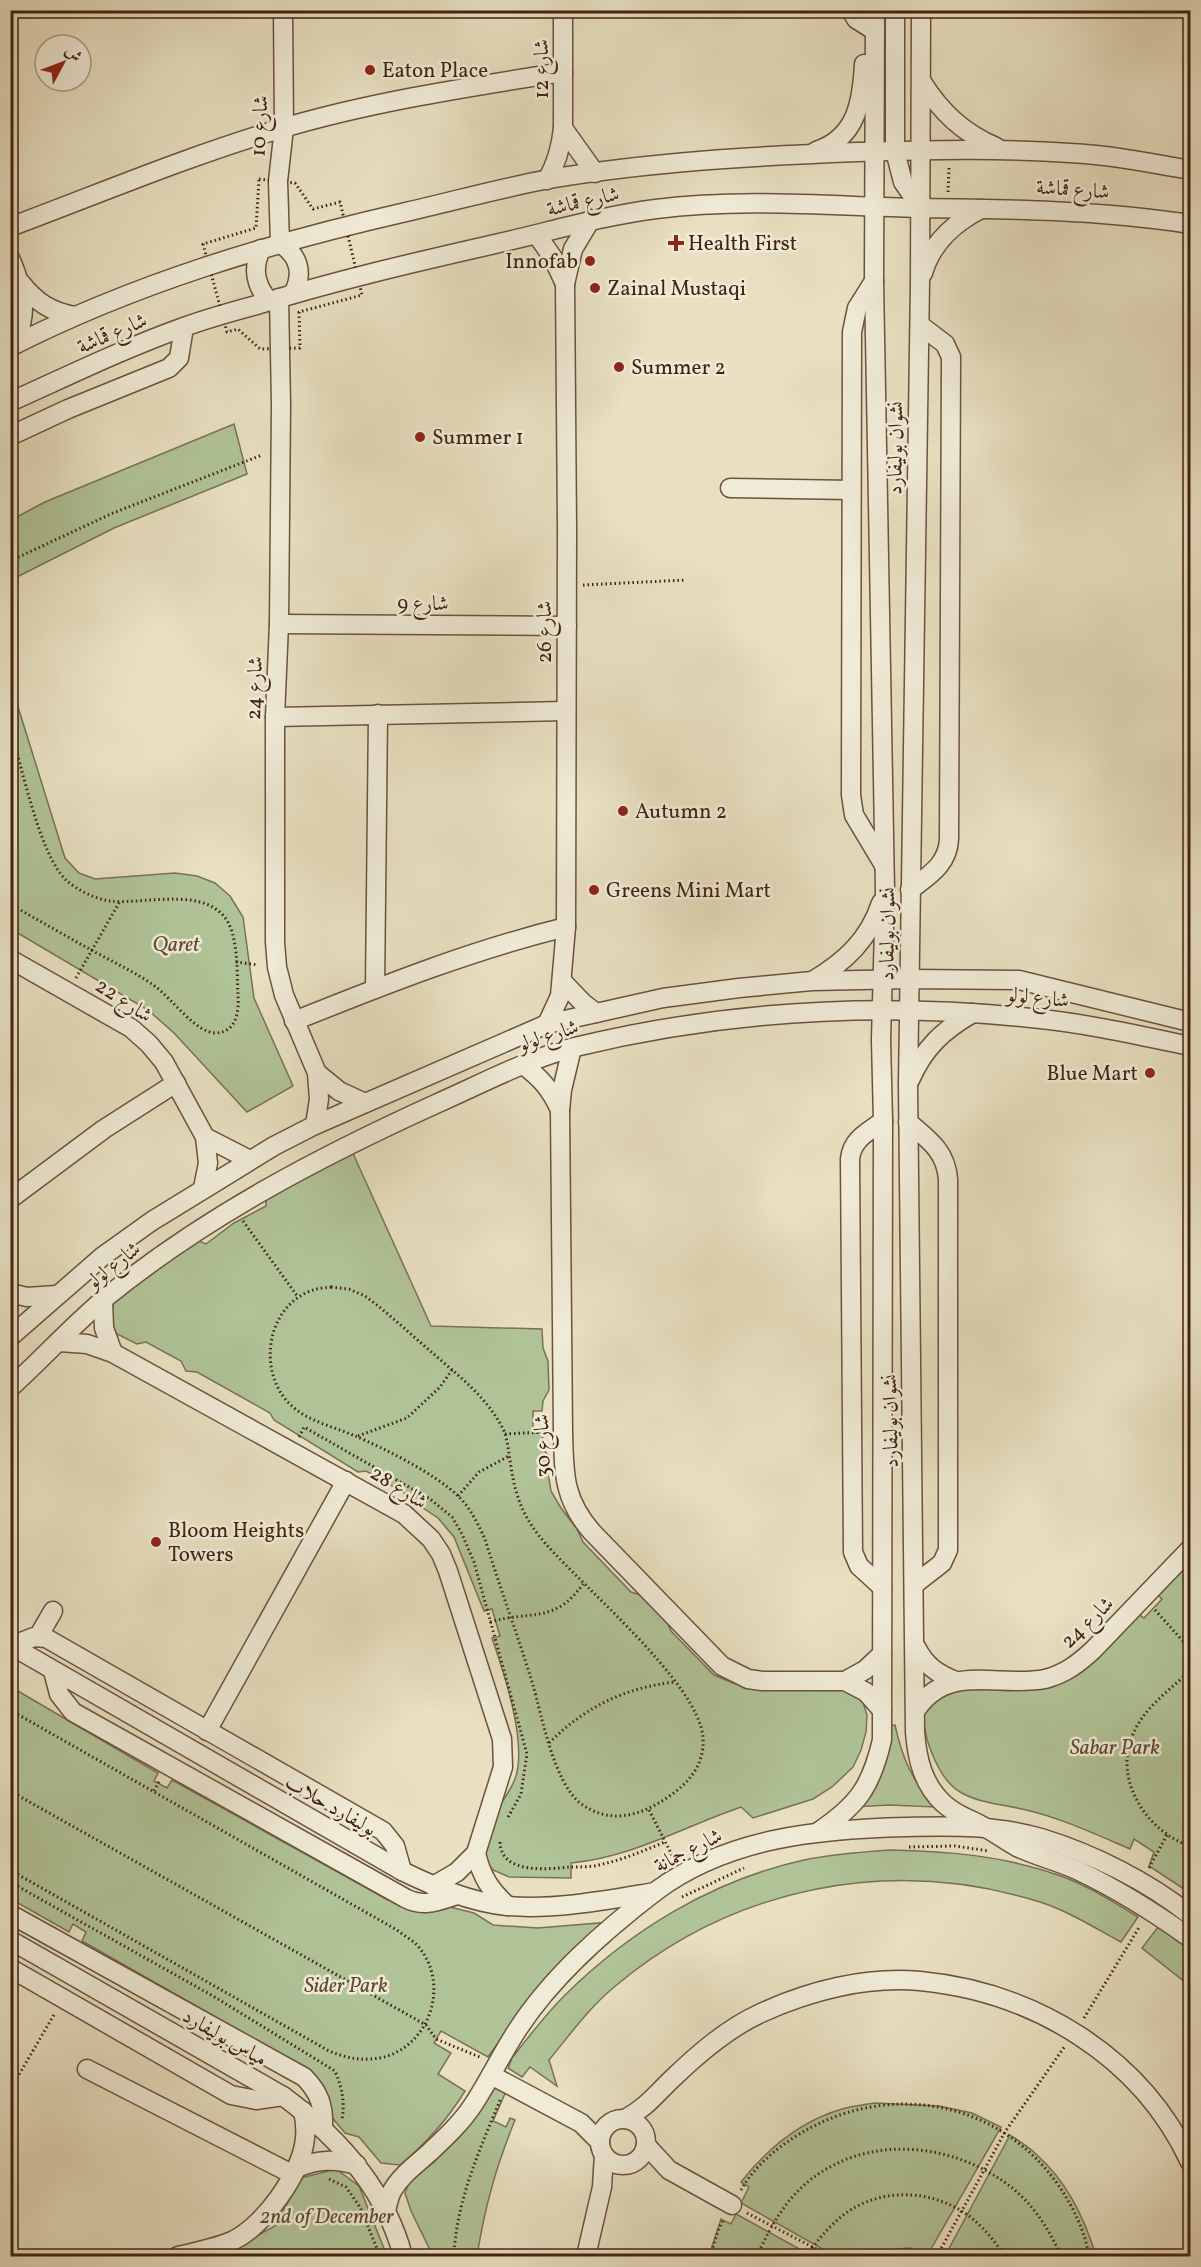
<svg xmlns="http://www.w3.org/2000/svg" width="1201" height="2267" font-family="Vollkorn,Amiri,serif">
<rect width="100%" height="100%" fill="#e8e0c1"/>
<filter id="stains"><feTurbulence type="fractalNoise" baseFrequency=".00333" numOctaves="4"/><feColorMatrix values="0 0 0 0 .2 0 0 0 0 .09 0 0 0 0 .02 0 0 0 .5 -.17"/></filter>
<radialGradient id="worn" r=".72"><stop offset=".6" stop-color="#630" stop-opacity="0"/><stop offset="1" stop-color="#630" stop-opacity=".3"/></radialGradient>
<!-- green -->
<g fill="#b0c397" stroke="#797254" stroke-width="1.5">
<path d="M 234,424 L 247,474 L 114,528 L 11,580 L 11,520 L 45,502 Z"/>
<path d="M 10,681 L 65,858 L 79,873 L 95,879 L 175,873 L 197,876 L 215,883 L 230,896 L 243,917 L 254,998 L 293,1086 L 247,1112 L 174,1033 L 148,1010 L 11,929 Z"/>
<path d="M 351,1149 L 431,1326 L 542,1329 L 543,1348 L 548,1361 L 549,1390 L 543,1401 L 542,1411 L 533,1411 L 533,1433 L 542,1433 L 544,1450 L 550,1458 L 548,1473 L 551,1491 L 561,1508 L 577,1529 L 583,1542 L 631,1592 L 644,1596 L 666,1619 L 671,1631 L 714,1675 L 733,1683 L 749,1686 L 841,1683 L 862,1699 L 867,1715 L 866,1732 L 861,1750 L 853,1767 L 832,1787 L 813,1799 L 753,1818 L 741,1807 C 683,1827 633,1857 571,1863 L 571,1878 L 509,1877 L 493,1870 L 485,1860 C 485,1851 484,1837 487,1828 C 492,1813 508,1797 515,1779 C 528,1744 504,1673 492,1638 L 500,1636 L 492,1609 L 484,1611 L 454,1537 L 438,1518 L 411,1500 L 406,1494 L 366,1471 L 358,1472 L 274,1420 L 270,1413 L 197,1372 L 186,1371 L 181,1361 L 146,1342 L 137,1344 L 117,1334 L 109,1323 L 113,1293 L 191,1238 L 206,1244 L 234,1223 L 266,1206 L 266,1197 Z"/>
<path d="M 1190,1559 L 1190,1893 L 1149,1866 L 1154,1852 L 1134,1839 L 1130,1849 C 1095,1834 1059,1817 1022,1809 C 1000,1804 979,1803 960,1792 C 938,1779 919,1731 925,1706 C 926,1701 931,1695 934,1690 L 1057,1683 L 1077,1675 L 1092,1662 L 1134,1611 L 1144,1618 L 1162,1599 L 1153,1590 Z"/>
<path d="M 11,1687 L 158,1773 L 154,1781 L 167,1788 L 172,1780 L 388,1900 L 426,1911 L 450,1907 L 474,1913 L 493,1925 L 538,1928 L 611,1922 L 531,1997 L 488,2057 L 441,2031 L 434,2043 L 451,2053 L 438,2074 L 465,2091 C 447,2120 426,2144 400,2165 L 381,2163 L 359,2137 L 345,2133 L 329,2114 L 300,2065 L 82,1941 L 86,1932 L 73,1924 L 69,1932 L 11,1899 Z"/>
<path d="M 895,1725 C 903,1761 912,1779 935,1807 L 889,1805 L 854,1807 L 889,1726 Z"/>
<path d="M 890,1850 C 948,1851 1006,1856 1061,1876 C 1088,1886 1114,1902 1138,1917 L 1121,1942 C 1095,1928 1068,1911 1040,1902 C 889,1855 732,1887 613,1988 C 588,2009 569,2036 549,2060 L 557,2086 L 530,2067 L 522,2077 L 508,2068 L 512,2058 C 529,2036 546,2014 565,1995 C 631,1930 713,1880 804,1860 C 832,1854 861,1852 890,1850 Z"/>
<path d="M 1162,1922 L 1190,1942 L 1190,1986 L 1142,1948 Z"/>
<path d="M 495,2087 L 507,2089 L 493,2121 L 506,2127 L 510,2118 L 515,2120 C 496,2167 485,2206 477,2256 L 433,2256 L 411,2211 L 405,2193 L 410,2180 L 433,2163 L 461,2134 L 483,2097 Z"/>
<path d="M 874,2103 L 939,2106 L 972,2113 L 1001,2127 L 928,2254 L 910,2248 L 886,2250 L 875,2256 L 835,2256 L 741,2203 L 749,2187 L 741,2182 C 767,2149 801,2121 842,2109 C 852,2106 864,2105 874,2103 Z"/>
<path d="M 1010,2135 C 1019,2141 1029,2147 1037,2155 C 1066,2181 1085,2219 1096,2256 L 945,2256 Z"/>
<path d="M 336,2169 L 359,2186 L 387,2256 L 220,2256 L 275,2226 L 301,2178 Z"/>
<path d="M 736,2214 L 812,2256 L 709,2256 L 721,2219 L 731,2224 Z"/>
</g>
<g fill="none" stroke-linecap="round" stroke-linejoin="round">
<!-- minor casing -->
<g stroke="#6c523d" stroke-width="21">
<g id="minor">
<path d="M 283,10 L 284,128 L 278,181 L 280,243 C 299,256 304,273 293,294"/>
<path d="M 851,10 L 856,19 L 875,31"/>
<path d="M 895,10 L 895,151 L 903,182 L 921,208"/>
<path d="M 921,10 L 920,283 L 908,1084 L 915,1732 C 917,1759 923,1784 943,1803 C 958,1817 970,1818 986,1828 C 997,1834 1006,1841 1017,1847 C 1036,1856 1057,1861 1077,1870 C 1117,1889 1154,1912 1190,1938"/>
<path d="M 922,82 C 941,112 963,133 996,147"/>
<path d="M 563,128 L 595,173"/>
<path d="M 816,151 C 857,138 862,101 864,64"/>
<path d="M 547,180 C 557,163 561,148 563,128 L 563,10"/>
<path d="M 10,227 C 101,193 191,155 283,128 C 374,101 470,87 563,72"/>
<path d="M 537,235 L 553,258 L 565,284"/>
<path d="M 261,249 C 252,269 255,285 269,301"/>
<path d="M 10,258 C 24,291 29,311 14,345"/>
<path d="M 923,273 C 932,242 954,223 981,209"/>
<path d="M 874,281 L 857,308 L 852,332 L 851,795 L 854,815 L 884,865"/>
<path d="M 21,283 C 36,302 51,312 75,316"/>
<path d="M 279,298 L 281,405 L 279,624 L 275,717 L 275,942 L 277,967 L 284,995 L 317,1073 L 319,1099 L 315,1125"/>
<path d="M 10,347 C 136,283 270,243 406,212 C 454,201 501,188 549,179 C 651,162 754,156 857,152 C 928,150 999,148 1070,153 C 1111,155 1151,163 1190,170"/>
<path d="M 10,402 C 68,376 125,348 184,327 C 208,318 234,311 260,304 C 338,280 416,262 495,244 C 549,232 601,216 656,209 C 743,198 830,206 917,208 C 1009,209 1099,210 1190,224"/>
<path d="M 10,436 L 68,409 L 169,368 L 179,358 L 184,327"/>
<path d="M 730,488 L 851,490"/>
<path d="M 279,624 L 567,626"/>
<path d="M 275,717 L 565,711"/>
<path d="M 910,890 C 928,876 948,865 949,839 L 951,357 L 945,344 L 920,325"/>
<path d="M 10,959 L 131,1028 L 149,1044 L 164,1062 L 205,1137 L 208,1163 L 203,1188"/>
<path d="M 814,980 C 846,961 869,939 881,903"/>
<path d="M 562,981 L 583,1003 L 596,1013"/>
<path d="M 375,989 L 378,714"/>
<path d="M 294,1021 C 384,985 472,950 566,927"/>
<path d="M 547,1024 L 560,996 L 566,927 L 567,529 L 565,284 L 573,249 L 591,219"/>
<path d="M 572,1048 L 562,1090 L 560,1110 L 563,1431 C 564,1473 563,1499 592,1532 L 722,1666 L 748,1679 L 762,1681 L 845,1681 L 866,1692 L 882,1710"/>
<path d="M 523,1065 C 541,1078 551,1090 560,1110"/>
<path d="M 317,1073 L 339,1091 L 365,1103"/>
<path d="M 910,1080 C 924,1048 943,1030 973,1013"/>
<path d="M 908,1122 C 928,1139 946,1151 948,1179 L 948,1550 L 942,1563 L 915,1584"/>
<path d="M 205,1137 L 250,1160"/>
<path d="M 10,1199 L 104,1129 L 176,1083"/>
<path d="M 10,1293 L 27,1297 L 56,1295"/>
<path d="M 103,1300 L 104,1328 L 113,1353"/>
<path d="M 10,1337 L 103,1256 L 152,1221 L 274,1146 L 315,1125 L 547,1024 L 663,998 L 739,988 L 812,981 L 909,979 L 1019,980 L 1190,1022"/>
<path d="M 59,1342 L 87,1344 L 113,1353 L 404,1514 L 431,1539 L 441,1554 L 448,1571 L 502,1739 L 503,1767 L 476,1853 L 457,1872 L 433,1886"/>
<path d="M 10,1388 C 42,1359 71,1327 104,1299 C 204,1217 321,1156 438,1103 C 483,1083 528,1059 575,1047 C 724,1011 879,1002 1031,1018 C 1085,1023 1138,1035 1190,1046"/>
<path d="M 882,1587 L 859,1566 L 853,1552 L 850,1159 C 852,1139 868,1132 883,1121"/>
<path d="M 38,1637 L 53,1611"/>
<path d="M 10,1645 L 402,1871 C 435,1887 470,1902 507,1906 C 556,1910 607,1900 655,1892"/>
<path d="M 11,1646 L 34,1637 L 46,1638 L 383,1831 L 395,1846 L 402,1871"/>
<path d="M 916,1647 C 925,1665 937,1674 956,1681"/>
<path d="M 53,1671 L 59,1694 L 73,1712 L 405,1898 C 424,1908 438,1901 457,1895"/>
<path d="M 845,1681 L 865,1670 L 882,1654"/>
<path d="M 916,1710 C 948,1662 998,1688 1045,1679 C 1065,1674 1079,1663 1093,1650 L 1190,1549"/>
<path d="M 207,1731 L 346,1481"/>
<path d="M 818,1832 C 858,1805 871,1787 882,1740 L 883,1121 L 881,1040 L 885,890 L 874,281 L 875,10"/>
<path d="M 476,1853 C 481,1875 490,1891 508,1906"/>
<path d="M 10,1914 L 304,2077 C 319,2092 324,2106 323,2127"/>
<path d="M 10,1940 L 283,2096 C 338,2137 385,2188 403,2256"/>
<path d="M 10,1968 L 231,2095 L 256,2100 L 283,2096"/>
<path d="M 87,2069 L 292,2174"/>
<path d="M 491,2075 L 581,2123 L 600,2142"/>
<path d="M 625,2119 C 646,2108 657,2093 673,2078 C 699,2053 728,2028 761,2013 C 809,1991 866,1976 920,1981 C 1034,1992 1141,2056 1190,2162"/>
<circle cx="623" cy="2142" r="23"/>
<path d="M 646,2145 L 669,2170 L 732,2205"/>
<path d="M 297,2168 C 318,2159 335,2159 357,2165"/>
<path d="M 386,2210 C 388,2204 389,2197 392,2191 C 401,2175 417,2164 430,2152 C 446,2137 461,2123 473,2105 C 489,2081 501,2055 516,2032 C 551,1977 605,1930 656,1891 C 729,1837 820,1829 907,1827 C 952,1826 997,1825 1041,1838 C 1093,1854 1147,1881 1190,1915"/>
<path d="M 178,2256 C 196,2252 215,2248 232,2241 C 263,2227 302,2173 305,2138 C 306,2129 305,2120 303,2111"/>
<path d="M 586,2256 L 602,2187 L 604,2155"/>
</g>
</g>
<!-- path -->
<g stroke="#422211" stroke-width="3" stroke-dasharray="1.5 3" stroke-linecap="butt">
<path d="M 259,179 L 295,183 L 313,209 L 340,202 L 362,295 L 299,312 L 300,348 L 260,349 L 238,329 L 227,332 L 203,244 L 256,228 Z"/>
<path d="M 948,192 L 949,168"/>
<path d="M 10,561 L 113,513 L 262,455"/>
<path d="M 583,585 L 686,580"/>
<path d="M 10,728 C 22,766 39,854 66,880 C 77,890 95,899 110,901 C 148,905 217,882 232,932 C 238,952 237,975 238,995 C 239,1011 237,1032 216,1033 C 196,1033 173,1000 156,987 C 137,973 115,963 93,951 C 66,936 38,920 10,904"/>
<path d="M 236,962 L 258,965"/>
<path d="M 76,978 L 120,901"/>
<path d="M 243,1221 L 298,1297"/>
<path d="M 331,1287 L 349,1289 L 365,1296 C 387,1312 407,1331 428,1349 C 455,1373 488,1397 504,1431 C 508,1442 509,1455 511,1467 C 516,1499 524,1519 546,1544 C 584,1588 698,1683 703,1737 C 705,1766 687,1785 665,1799 C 638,1817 608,1824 580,1803 C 554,1782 542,1717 533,1685 C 518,1636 500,1588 485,1539 C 478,1524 470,1507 458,1496 C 437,1475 384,1448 355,1436 C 335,1427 310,1422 293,1407 C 256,1375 265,1306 313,1290 C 318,1288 325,1288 331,1287 Z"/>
<path d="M 505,1434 L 546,1432"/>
<path d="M 358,1436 L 407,1418 L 440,1387 L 452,1370"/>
<path d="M 299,1437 L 304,1427 L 430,1499 L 452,1517 L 461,1532 L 474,1562 L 527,1754 L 521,1794 L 507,1819"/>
<path d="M 458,1496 L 479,1472 L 509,1456"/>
<path d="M 1155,1610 L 1190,1649"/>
<path d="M 490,1622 C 531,1610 555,1624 583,1584"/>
<path d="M 1190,1671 C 1171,1689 1145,1707 1134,1732 C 1112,1777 1145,1831 1190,1846"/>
<path d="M 10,1710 L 397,1930 C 403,1935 411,1939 416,1944 C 455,1985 426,2058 369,2059 C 354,2060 342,2056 329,2051 L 10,1870"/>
<path d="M 549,1743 C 585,1707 624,1688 675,1682"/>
<path d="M 10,1791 L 426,2025 L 436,2039 L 482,2058"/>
<path d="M 154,1791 L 160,1780"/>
<path d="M 649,1810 L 674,1859"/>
<path d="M 500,1842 C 501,1875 548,1869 570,1867 C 580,1867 590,1867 599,1865 C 622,1860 643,1851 665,1842"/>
<path d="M 909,1847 L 955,1846 L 989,1851"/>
<path d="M 1149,1868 L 1168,1833"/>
<path d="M 10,1882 L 213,1996 L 335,2071 C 342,2088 345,2101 342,2120"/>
<path d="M 682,1897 L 744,1868"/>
<path d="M 1084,2018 L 1140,1926"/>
<path d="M 10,2090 L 55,2013"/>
<path d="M 329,2179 L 346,2187 L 360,2207 L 380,2256"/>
<path d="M 741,2190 C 756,2163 785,2141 812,2127 C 899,2082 1002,2104 1059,2186 C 1073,2207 1085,2231 1089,2256"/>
<path d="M 747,2213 L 830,2256"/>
<path d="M 940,2252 L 945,2256"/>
<path d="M 454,2256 C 456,2201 480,2149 501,2098"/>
<path d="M 710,2256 L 719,2228 L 724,2219"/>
<path d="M 757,2256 C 772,2223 790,2191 823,2171 C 879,2136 954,2145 1007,2184 C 1032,2202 1049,2229 1061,2256"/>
<path d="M 808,2256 C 814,2244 823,2234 833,2224 C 867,2190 919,2186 960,2210 C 979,2221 993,2239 1005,2256"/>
<path d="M 937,2256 L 1005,2132 L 1065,2046"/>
</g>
<!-- minor -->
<use href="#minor" stroke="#f0ebd7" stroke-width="18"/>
</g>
<!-- markers -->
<g fill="#8f2418" stroke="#f0ebd7" stroke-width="2">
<circle cx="370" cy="70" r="6"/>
<path d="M673 234h6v6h6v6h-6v6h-6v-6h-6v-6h6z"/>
<circle cx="590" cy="261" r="6"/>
<circle cx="595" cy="288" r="6"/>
<circle cx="619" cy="367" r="6"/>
<circle cx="420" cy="437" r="6"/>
<circle cx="623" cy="811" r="6"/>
<circle cx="594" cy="890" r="6"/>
<circle cx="1150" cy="1073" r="6"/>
<circle cx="156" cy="1542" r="6"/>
</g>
<g text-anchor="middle" stroke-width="5" stroke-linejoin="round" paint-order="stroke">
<!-- street labels -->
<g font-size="21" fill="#422211" stroke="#f0ebd7">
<text transform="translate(541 69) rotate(-90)" y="7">شارع 12</text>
<text transform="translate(259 126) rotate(-87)" y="7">شارع 10</text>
<text transform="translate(1073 189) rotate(4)" y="7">شارع قماشة</text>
<text transform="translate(583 201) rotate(-13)" y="7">شارع قماشة</text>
<text transform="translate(112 333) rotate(-23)" y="7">شارع قماشة</text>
<text transform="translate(895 448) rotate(-89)" y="7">نشوان بوليفارد</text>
<text x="423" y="610">شارع 9</text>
<text transform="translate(544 632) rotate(-90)" y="7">شارع 26</text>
<text transform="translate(254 688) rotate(-88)" y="7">شارع 24</text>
<text transform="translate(887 934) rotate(-89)" y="7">نشوان بوليفارد</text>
<text transform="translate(1038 997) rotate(6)" y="7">شارع لولو</text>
<text transform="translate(124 1000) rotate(33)" y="7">شارع 22</text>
<text transform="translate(548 1035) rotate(-18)" y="7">شارع لولو</text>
<text transform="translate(113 1265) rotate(-38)" y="7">شارع لولو</text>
<text transform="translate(890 1421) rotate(-91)" y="7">نشوان بوليفارد</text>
<text transform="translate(542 1446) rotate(-92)" y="7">شارع 30</text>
<text transform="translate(399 1487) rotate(32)" y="7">شارع 28</text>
<text transform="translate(1087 1622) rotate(-44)" y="7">شارع 24</text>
<text transform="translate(331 1805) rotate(30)" y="7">بوليفارد حلاب</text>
<text transform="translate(688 1850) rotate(-27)" y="7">شارع جمانة</text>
<text transform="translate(225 2037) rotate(30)" y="7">مياس بوليفارد</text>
</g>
<!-- poi labels -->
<g font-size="21" fill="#422211" stroke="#f0ebd7" text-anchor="start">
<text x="382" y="77">Eaton Place</text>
<text x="688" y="250">Health First</text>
<text x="578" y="268" text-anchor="end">Innofab</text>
<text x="607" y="295">Zainal Mustaqi</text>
<text x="631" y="374">Summer 2</text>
<text x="432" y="444">Summer 1</text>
<text x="635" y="818">Autumn 2</text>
<text x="606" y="897">Greens Mini Mart</text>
<text x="1138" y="1080" text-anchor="end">Blue Mart</text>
<text x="168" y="1537">Bloom Heights<tspan x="168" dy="24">Towers</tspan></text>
</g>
<!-- park labels -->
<g font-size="21" font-style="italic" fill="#5e4a32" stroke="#f0ebd7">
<text x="176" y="951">Qaret</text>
<text x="1115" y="1754">Sabar Park</text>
<text x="346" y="1992">Sider Park</text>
<text x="327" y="2223">2nd of December</text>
</g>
</g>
<!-- margin -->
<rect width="1201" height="2267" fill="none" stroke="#e8e0c1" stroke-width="36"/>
<rect x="12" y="12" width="1177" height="2243" fill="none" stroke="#422211" stroke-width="3"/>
<rect x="18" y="18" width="1165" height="2231" fill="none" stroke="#422211" stroke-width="1.5"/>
<!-- north arrow -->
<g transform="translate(63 63) rotate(49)"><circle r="28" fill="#f0ebd7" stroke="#aa9b88" stroke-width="1.5"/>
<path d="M0-4.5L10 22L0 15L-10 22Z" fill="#8f2418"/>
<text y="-9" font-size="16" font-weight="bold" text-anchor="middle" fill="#422211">ش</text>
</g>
<rect width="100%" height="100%" filter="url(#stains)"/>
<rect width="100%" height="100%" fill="url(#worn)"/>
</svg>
